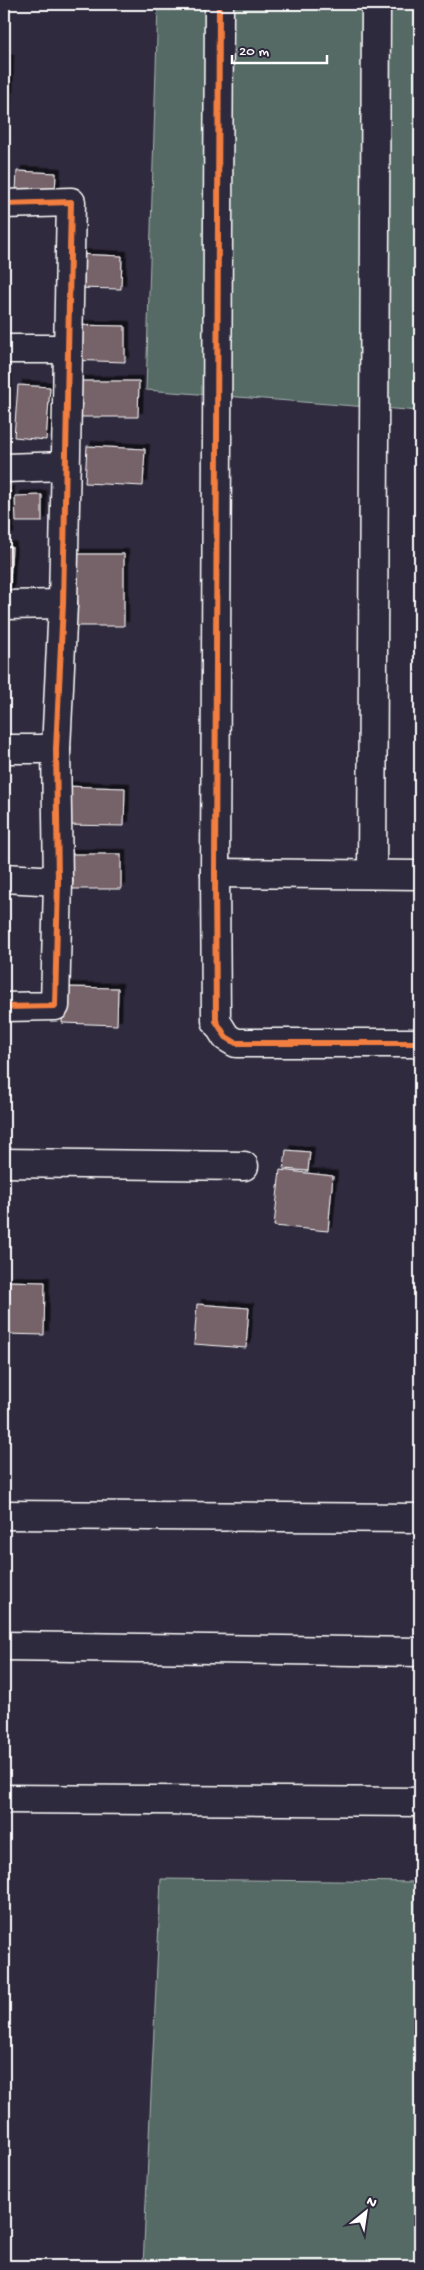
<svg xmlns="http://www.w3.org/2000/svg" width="424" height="2270" font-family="'Gochi Hand',sans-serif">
<defs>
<filter id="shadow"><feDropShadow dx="4.5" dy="-4.5" stdDeviation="0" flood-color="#0009"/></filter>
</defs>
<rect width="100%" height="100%" fill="#2f2a3d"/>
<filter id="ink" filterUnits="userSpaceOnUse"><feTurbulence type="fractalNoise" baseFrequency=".02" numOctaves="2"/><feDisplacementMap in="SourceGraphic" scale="10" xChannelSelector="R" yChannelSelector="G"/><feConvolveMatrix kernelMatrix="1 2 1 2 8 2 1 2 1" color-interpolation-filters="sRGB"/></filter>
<g filter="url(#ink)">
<!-- green -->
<g fill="#556b65" stroke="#aab5b2">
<path d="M 158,4 L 420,4 L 420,411 L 146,390 Z"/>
<path d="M 161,1879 L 420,1882 L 420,2266 L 143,2266 Z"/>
</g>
<!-- building -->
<g fill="#766369" stroke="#fff" filter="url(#shadow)">
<path d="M 4,59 L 9,59 L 8,97 L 4,96 Z"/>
<path d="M 4,100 L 7,100 L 5,139 L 4,139 Z"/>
<path d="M 17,171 L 56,173 L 55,194 L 16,192 Z"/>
<path d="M 76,254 L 122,256 L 121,289 L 75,288 Z"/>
<path d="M 70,325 L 125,326 L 125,362 L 69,360 Z"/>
<rect x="4" y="378" width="3" height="35"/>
<path d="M 80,381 L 139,381 L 138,417 L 80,417 Z"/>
<path d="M 18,385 L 50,387 L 46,440 L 14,437 Z"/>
<path d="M 87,446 L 145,449 L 143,486 L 85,483 Z"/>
<path d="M 4,491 L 10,491 L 9,538 L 4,538 Z"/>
<path d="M 42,495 L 42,522 L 16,522 L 15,496 Z"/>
<path d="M 4,546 L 12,547 L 9,602 L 4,602 Z"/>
<path d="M 64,554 L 124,554 L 124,626 L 65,626 Z"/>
<path d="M 63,786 L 125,788 L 124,826 L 62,825 Z"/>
<rect x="61" y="854" width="60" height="35"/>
<path d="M 63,987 L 118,988 L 117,1025 L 62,1023 Z"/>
<path d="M 286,1150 L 310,1152 L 308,1171 L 284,1169 Z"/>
<path d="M 280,1170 L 333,1176 L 328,1231 L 274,1226 Z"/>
<path d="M 6,1281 L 45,1282 L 44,1335 L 5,1334 Z"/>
<path d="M 197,1304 L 249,1308 L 246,1348 L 194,1344 Z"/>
</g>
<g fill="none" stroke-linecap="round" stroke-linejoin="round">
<!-- street casing -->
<g stroke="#fff" stroke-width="31">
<g id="street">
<path d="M 219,4 L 215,873 L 216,1021 L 226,1037 L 236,1043 L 420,1043"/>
<path d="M 4,204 L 71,202 L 63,604 L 56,749 L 58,881 L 55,1006 L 4,1007"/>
<path d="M 4,349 L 68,349"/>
<path d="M 4,468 L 66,466"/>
<path d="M 4,605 L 63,604"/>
<path d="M 4,749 L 56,749"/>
<path d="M 215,873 L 420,875"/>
<path d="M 372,874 L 376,4"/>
<path d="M 4,878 L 58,881"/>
<path d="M 4,1163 L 244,1166"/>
<path d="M 4,1515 L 420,1518"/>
<path d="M 4,1646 L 420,1652"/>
<path d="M 4,1799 L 420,1802"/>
</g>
</g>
<!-- street -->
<use href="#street" stroke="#2f2a3d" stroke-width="28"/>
<!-- cycleway casing -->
<g stroke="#2f2a3d" stroke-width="9">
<g id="cycleway">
<path d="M 219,4 L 215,873 L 216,1021 L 226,1037 L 236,1043 L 420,1043"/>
<path d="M 4,204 L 71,202 L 63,604 L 56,749 L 58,881 L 55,1006 L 4,1007"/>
</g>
</g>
<!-- cycleway -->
<use href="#cycleway" stroke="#f27e40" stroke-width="6"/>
</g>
</g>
<!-- margin -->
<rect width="424" height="2270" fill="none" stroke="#2f2a3d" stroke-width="20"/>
<rect x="10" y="10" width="404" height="2250" fill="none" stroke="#fff" stroke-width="2" filter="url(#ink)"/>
<!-- north arrow -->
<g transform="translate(366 2212) rotate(30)" stroke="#2f2a3d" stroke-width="4" paint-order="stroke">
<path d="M0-4L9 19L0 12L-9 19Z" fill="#ffffff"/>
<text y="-8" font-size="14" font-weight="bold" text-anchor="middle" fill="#ffffff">N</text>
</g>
<!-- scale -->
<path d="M232 55v8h95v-8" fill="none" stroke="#ffffff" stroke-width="2.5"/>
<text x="239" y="55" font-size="15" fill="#ffffff" stroke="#2f2a3d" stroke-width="4" paint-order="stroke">20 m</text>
</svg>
